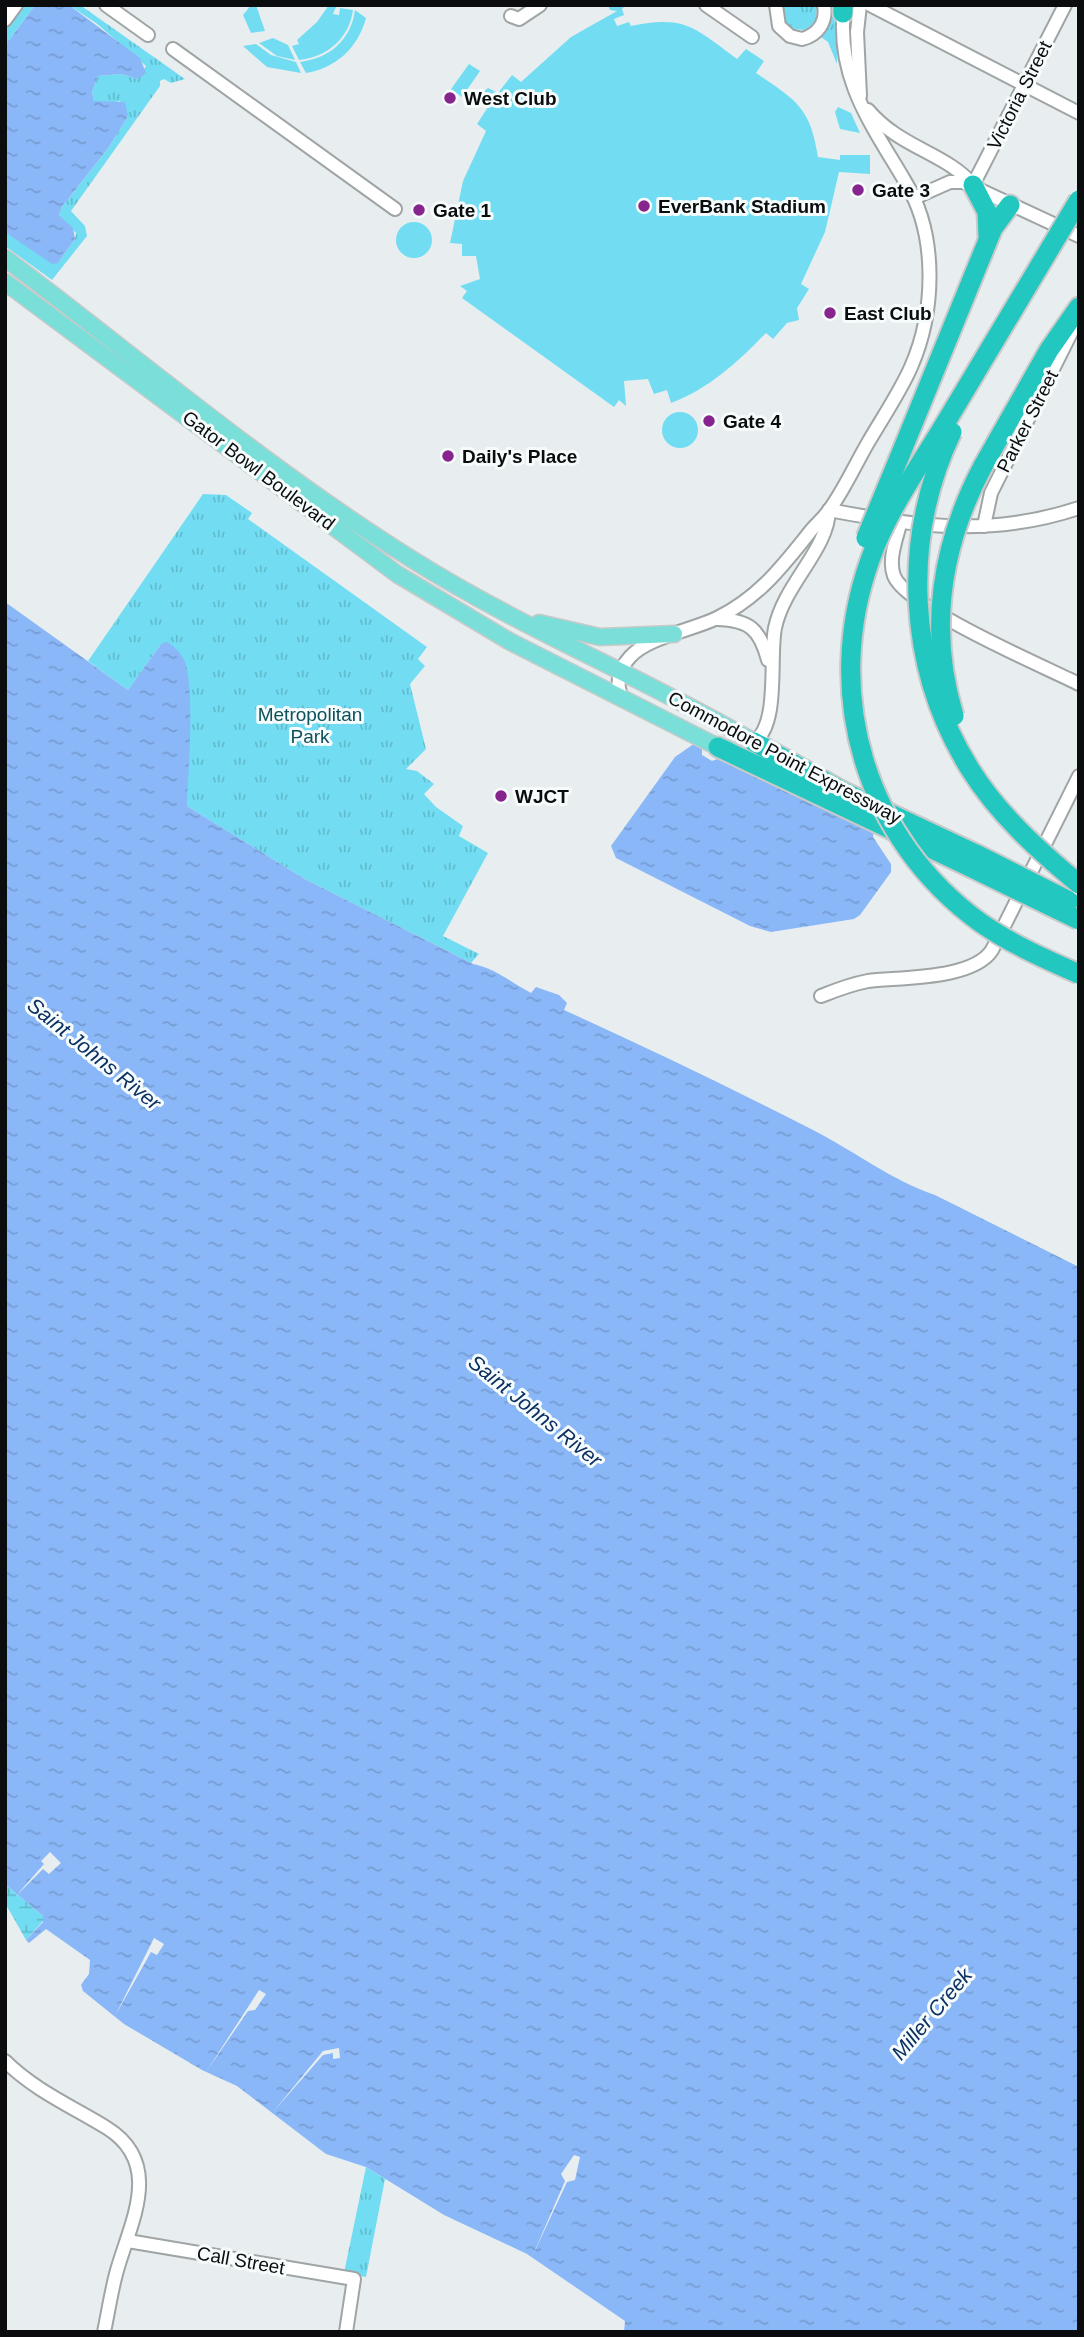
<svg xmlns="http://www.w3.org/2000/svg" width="1084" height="2337" font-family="Arial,sans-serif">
<defs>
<pattern id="grass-tufts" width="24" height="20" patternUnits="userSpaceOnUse" patternTransform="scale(1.75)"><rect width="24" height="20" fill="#72ddf2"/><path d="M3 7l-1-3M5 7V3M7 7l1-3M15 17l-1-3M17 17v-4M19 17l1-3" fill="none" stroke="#61bcce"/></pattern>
<pattern id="wetland-marsh" width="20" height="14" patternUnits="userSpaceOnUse" patternTransform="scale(1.75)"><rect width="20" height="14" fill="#72ddf2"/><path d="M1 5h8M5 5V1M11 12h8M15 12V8" fill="none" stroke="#61bcce"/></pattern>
<pattern id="water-ripples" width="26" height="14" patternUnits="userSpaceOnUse" patternTransform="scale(1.75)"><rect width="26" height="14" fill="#8ab7f7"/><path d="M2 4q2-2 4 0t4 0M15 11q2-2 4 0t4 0" fill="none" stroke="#769cd3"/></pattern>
</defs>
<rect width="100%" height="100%" fill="#e8eeef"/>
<!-- grass -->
<g fill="url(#grass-tufts)">
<path d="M 22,5 L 35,5 L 5,46 L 5,28 Z"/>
<path d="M 69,5 L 80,5 L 185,79 L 171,83 L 164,79 L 160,81 L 160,86 L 71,211 L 85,226 L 87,236 L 52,280 L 5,246 L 5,232 L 58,263 L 75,239 L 76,233 L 59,215 L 62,207 L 109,147 L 128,116 L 120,101 L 106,104 L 94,101 L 92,92 L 98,76 L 121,74 L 138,79 L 146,66 L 96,23 Z"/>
<path d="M 782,5 L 817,5 L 816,20 L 807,30 L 791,29 L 781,17 Z"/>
<path d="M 831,5 L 839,5 L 837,64 L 828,42 L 821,37 L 831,18 Z"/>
<path d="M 203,494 L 226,495 L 252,513 L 248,519 L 427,647 L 418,659 L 425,666 L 410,684 L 426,749 L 406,769 L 417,771 L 434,784 L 424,794 L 436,807 L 463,826 L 459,836 L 488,853 L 443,936 L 479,954 L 471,963 L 303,878 L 187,806 L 188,683 L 161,644 L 128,690 L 88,661 Z"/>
<path d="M 366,2167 L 385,2179 L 366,2277 L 344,2273 Z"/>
</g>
<!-- wetland -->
<path fill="url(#wetland-marsh)" d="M 5,1884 L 43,1916 L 43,1921 L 26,1940 L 5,1903 Z"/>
<!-- garden -->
<g fill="#72ddf2">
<path d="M 251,5 L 256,5 L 265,31 L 251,33 L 243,15 Z"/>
<path d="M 329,5 L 336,7 L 333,14 L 339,15 L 340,8 L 353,10 C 349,39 327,57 299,60 L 292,46 L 299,44 L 297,40 L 317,22 Z"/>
<path d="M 608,5 L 626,5 L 622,9 L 624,15 L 614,19 L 617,26 L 629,22 L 631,26 C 685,15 694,27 737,59 L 746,49 L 764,61 L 756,73 C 797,101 810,107 818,157 L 840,160 L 840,155 L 870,155 L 870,174 L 839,172 L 825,232 L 801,284 L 809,289 L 797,308 L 799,320 L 787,323 L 773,339 L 766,333 C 739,361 709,389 671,403 L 667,390 L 654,394 L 648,379 L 624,381 L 626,406 L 619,400 L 614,407 L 462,298 L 467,291 L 460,286 L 480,279 L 476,256 L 462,256 L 462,244 L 450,243 L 463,181 L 486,131 L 477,124 L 488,107 L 482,102 L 482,93 L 488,88 L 498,93 L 512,75 L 521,82 L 571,37 L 617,11 L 610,10 Z"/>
<path d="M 355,10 L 366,18 C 358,48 336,68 306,73 L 300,62 C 330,58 351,40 355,10 Z"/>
<path d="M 273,38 L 288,45 L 295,60 L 277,56 L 259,43 Z"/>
<path d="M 256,44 L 271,55 L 296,62 L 301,73 L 267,67 L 243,46 Z"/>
<path d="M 469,64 L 480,71 L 462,97 L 451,89 Z"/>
<path d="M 838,107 L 851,113 L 860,133 L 840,129 L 835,112 Z"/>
<circle cx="414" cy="240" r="18"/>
<circle cx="680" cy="430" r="18"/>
</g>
<!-- water -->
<g fill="url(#water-ripples)">
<path d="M 35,5 L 69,5 L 140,58 L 146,73 L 138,79 L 121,74 L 98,76 L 92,92 L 94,101 L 125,102 L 128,116 L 109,147 L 62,207 L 59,215 L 73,228 L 75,239 L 58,263 L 52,264 L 5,232 L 5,46 Z"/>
<path d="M 5,602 L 128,690 L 161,644 L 167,642 C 175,647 181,653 185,662 C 195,692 188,771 187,806 L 303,878 L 473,964 C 495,968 510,982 531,993 L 536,987 L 559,995 L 567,1003 L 564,1010 C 648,1048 731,1088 813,1130 C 854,1151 891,1180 935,1195 L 1079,1267 L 1079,2332 L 624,2332 L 625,2321 L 527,2254 L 444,2215 L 366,2167 L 326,2154 L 237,2086 L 202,2070 L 124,2024 L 83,1991 L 81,1985 L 89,1974 L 90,1960 L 46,1929 L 29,1943 L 26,1940 L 43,1922 L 43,1916 L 5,1884 Z"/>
<path d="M 695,743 L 702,747 L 702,755 L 712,761 L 720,758 L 874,829 L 873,837 L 891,864 L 891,872 L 860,915 L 854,919 L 771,932 L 750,926 L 616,858 L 611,846 L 675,757 Z"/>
</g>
<!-- pier -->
<g fill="#e8eeef">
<path d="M 50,1852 L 61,1863 L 49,1874 L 43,1869 L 15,1897 L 44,1864 L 41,1861 Z"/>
<path d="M 154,1938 L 164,1944 L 157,1955 L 151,1952 L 115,2016 Z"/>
<path d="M 259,1990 L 266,1994 L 255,2010 L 248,2011 L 206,2072 Z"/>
<path d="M 339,2048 L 340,2058 L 333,2059 L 333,2053 L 323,2055 L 273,2112 L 323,2051 Z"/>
<path d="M 574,2155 L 580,2157 L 575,2180 L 567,2182 L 532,2257 L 565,2181 L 561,2174 Z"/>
</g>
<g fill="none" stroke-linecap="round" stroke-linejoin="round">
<!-- minor casing -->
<g stroke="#9fa4a5" stroke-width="16">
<g id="minor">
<path d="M 106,5 L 148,35"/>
<path d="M 706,5 L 752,37"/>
<path d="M 776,5 L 779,26 L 790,36 L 802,39 C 818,35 827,22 824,5"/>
<path d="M 870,5 L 1079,113"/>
<path d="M 511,16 L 519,19 L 540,5"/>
<path d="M 5,20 L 16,5"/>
<path d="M 173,49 L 395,209"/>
<path d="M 860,96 L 857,32 L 860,5"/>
<path d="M 868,110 C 900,148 946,153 973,185 L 1065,5"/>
<path d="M 914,198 L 950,182 L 963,182 L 1079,236"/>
<path d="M 829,510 C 917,527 992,537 1079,508"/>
<path d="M 900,524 C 896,540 888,560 894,576 C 907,608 1043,666 1079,684"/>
<path d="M 984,526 L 991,493 L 1074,327"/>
<path d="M 718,619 C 750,620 760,630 768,660"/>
<path d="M 624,700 C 614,686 619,669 630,657 C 648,637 693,630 717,618 C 758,598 781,568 809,533 C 815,525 824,518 830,509 C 845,488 856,463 869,441 C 883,417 900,392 911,367 C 935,312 938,236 906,183 C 872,125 836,79 844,8"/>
<path d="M 754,742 C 780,724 769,658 775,628 C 784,584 828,550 829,510"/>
<path d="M 821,996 C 836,990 852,984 868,981 C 899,977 973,980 992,950 L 1079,776"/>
<path d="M 5,2061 C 34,2090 73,2107 107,2128 C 166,2165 128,2227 116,2274 C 111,2293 108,2313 104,2332"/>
<path d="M 128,2241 L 354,2279 L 346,2332"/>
</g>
</g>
<!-- major casing -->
<g stroke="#c9caca" stroke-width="19">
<g id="major">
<path d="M 5,258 C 140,360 270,471 413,560 C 523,629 642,677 754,742"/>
<path d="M 5,282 L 397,574 L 509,641 L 718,747 L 728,749"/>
<path d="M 539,623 L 600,637 L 674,634"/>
</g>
</g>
<!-- highway casing -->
<g stroke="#c9caca" stroke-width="23">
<g id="highway">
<path d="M 843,5 L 843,13"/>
<path d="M 973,185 L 987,212 L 988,236"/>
<path d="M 899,458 L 993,228 L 1010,205"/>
<path d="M 983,466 L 1049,350 L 1079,307"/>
<path d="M 754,742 L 844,792 L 978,855"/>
<path d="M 718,747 L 972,868"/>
</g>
</g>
<!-- minor -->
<use href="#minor" stroke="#fff" stroke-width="12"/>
<!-- major -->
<use href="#major" stroke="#7aded9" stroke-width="16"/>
<!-- highway -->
<use href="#highway" stroke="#22c8c0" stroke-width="19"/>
<!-- highway-bridge casing -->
<g stroke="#c9caca" stroke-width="23" stroke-linecap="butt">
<g id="highway-bridge">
<path d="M 1079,200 C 1035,274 990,348 946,422 C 919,467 887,511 870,560 C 822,694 865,839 981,923 C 1011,944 1045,959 1079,974"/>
<path d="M 952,432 C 901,539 907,668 970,769 C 998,814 1038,850 1079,884"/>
<path d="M 866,538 L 899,458"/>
<path d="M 954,716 C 928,630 941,545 983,466"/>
<path d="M 978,855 L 1069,901"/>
<path d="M 972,868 L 1079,920"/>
</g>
</g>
<!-- highway-bridge -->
<use href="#highway-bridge" stroke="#22c8c0" stroke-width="19"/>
</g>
<!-- markers -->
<g fill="#87258e" stroke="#f6fbfc" stroke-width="2.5">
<circle cx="450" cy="98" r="7"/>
<circle cx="858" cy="190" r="7"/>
<circle cx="644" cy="206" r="7"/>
<circle cx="419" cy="210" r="7"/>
<circle cx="830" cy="313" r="7"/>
<circle cx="709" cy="421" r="7"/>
<circle cx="448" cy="456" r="7"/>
<circle cx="501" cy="796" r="7"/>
</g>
<g text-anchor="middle" stroke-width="6" stroke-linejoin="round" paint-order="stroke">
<!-- street labels -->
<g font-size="19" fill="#0a0c0d" stroke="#f6fbfc">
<text transform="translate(1019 95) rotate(-63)" y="7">Victoria Street</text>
<text transform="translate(1027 421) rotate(-63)" y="7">Parker Street</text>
<text transform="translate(259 470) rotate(37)" y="7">Gator Bowl Boulevard</text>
<text transform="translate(785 757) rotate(28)" y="7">Commodore Point Expressway</text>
<text transform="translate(241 2260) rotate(10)" y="7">Call Street</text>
</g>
<!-- poi labels -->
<g font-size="19" font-weight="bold" fill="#0a0c0d" stroke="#f6fbfc" text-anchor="start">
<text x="464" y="105">West Club</text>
<text x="872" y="197">Gate 3</text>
<text x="658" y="213">EverBank Stadium</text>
<text x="433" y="217">Gate 1</text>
<text x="844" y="320">East Club</text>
<text x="723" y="428">Gate 4</text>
<text x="462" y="463">Daily's Place</text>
<text x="515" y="803">WJCT</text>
</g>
<!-- park labels -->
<g font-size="19" fill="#0e505b" stroke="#f6fbfc">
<text x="310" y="721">Metropolitan<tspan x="310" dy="22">Park</tspan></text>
</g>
<!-- water labels -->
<g font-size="21" font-style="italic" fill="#0c3061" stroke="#f6fbfc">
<text transform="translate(94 1054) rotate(39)" y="7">Saint Johns River</text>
<text transform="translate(535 1411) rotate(39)" y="7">Saint Johns River</text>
<text transform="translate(932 2014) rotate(-50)" y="7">Miller Creek</text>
</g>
</g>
<!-- border -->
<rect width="1084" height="2337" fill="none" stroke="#0a0c0d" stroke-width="14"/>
</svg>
